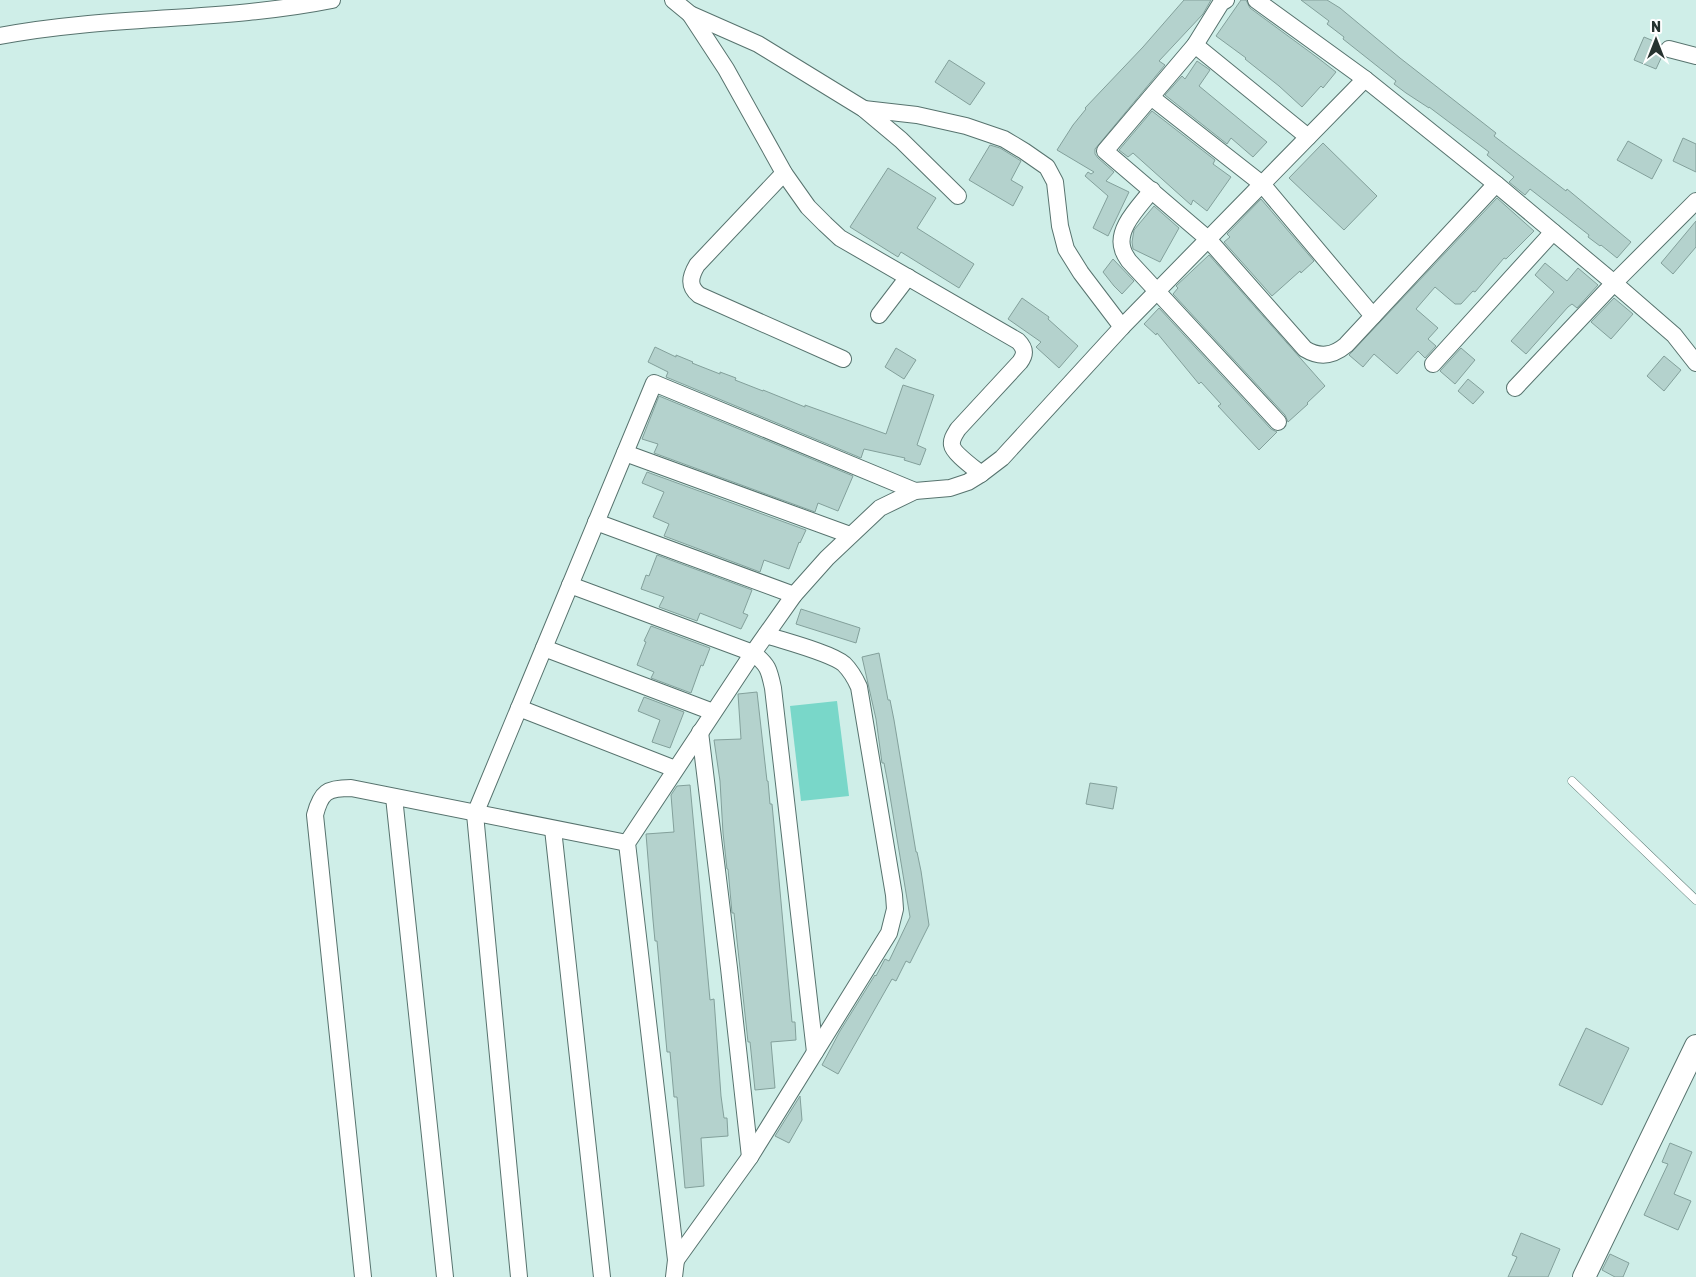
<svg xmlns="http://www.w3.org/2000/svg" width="1696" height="1277" font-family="Rubik,sans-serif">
<rect width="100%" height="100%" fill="#cfeee8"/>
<!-- green -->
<path fill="#79d7c9" d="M 837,701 L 849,796 L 801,801 L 790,706 Z"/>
<!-- building -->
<g fill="#b4d2cd" stroke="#83a09b">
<path d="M 1184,0 L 1211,0 L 1203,14 L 1159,61 L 1165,65 L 1095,149 L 1095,154 L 1098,158 L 1114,172 L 1106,181 L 1129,192 L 1108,236 L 1093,228 L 1108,196 L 1085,176 L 1088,172 L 1091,174 L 1094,172 L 1057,150 L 1073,125 L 1086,109 L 1085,108 L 1143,47 Z"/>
<path d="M 1241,0 L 1246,0 L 1250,8 L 1318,58 L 1336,72 L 1323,88 L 1321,86 L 1302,107 L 1279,86 L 1245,59 L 1246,58 L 1216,36 Z"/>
<path d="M 1301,0 L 1327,0 L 1340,8 L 1400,58 L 1496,133 L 1494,136 L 1566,191 L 1567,189 L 1631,242 L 1617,258 L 1601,245 L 1600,246 L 1588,237 L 1589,235 L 1530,189 L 1525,195 L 1509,182 L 1514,177 L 1487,155 L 1489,152 L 1429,107 L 1429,108 L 1406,93 L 1394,84 L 1396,81 L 1343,39 L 1344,37 L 1327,24 L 1329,21 Z"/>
<path d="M 1644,37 L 1661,44 L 1659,51 L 1662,56 L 1656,69 L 1634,60 Z"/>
<path d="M 949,60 L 985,83 L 970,105 L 935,82 Z"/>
<path d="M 1197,61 L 1210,70 L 1199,86 L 1267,142 L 1253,157 L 1231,138 L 1227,144 L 1165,95 L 1182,76 L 1185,79 Z"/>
<path d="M 1152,111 L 1215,160 L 1213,164 L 1231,177 L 1207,211 L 1193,200 L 1191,205 L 1133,153 L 1128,157 L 1119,150 Z"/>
<path d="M 1683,138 L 1696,144 L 1696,172 L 1673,161 Z"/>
<path d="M 1628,141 L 1662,160 L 1652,179 L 1617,160 Z"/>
<path d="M 1323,143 L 1377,196 L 1344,230 L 1289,178 Z"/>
<path d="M 990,145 L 1000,148 L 1021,161 L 1011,180 L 1023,187 L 1013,206 L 969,180 Z"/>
<path d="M 888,168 L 936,198 L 917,228 L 974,264 L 959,288 L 901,252 L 898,257 L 850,227 Z"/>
<path d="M 1497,198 L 1534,231 L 1506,259 L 1504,258 L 1475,292 L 1473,291 L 1461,304 L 1455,304 L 1435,287 L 1416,309 L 1438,328 L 1428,339 L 1436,346 L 1425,358 L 1418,351 L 1397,374 L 1374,354 L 1363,367 L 1349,355 Z"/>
<path d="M 1261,199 L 1314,261 L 1301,273 L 1300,271 L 1272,296 L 1224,242 L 1230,237 L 1227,234 Z"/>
<path d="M 1154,206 L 1179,228 L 1160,262 L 1133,249 L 1132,242 L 1134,230 Z"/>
<path d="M 1696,221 L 1696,247 L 1673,274 L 1661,263 Z"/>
<path d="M 1209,255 L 1325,386 L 1307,403 L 1308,404 L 1288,422 L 1285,415 L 1173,294 L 1178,288 L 1176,286 Z"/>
<path d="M 1113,259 L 1134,281 L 1122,294 L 1114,286 L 1103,272 Z"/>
<path d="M 1545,263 L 1567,281 L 1578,268 L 1598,285 L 1577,308 L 1572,304 L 1568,307 L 1526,354 L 1511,341 L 1554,292 L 1535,275 Z"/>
<path d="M 1022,298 L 1049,317 L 1048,319 L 1078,346 L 1059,368 L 1036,347 L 1041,342 L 1008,319 Z"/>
<path d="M 1614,298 L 1633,314 L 1611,339 L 1591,322 Z"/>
<path d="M 1159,308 L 1271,429 L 1277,432 L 1259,450 L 1218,406 L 1221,404 L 1201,382 L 1199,384 L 1157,333 L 1156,335 L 1144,324 Z"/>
<path d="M 655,347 L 676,357 L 676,355 L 693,362 L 692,363 L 720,374 L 720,372 L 736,378 L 735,380 L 763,391 L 763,390 L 805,407 L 805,405 L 886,434 L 903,385 L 934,395 L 917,445 L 926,449 L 920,465 L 904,460 L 905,458 L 864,449 L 861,458 L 666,377 L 668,372 L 648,362 Z"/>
<path d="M 896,348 L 916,360 L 904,379 L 885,367 Z"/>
<path d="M 1461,348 L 1475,360 L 1455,384 L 1440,371 Z"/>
<path d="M 1664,356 L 1681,370 L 1664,391 L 1647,376 Z"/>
<path d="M 1468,379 L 1484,392 L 1473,404 L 1458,391 Z"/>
<path d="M 659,396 L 853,476 L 838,511 L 818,503 L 815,512 L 654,453 L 658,444 L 642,439 Z"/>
<path d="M 647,472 L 806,530 L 800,543 L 799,542 L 789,569 L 764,560 L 760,572 L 664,536 L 669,524 L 653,517 L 664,492 L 642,483 Z"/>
<path d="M 657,555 L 752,590 L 743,613 L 748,615 L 741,629 L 700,613 L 697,621 L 659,607 L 664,597 L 641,589 L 646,575 L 649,576 Z"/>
<path d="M 801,609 L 860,628 L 856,643 L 796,624 Z"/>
<path d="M 651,626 L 710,648 L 703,666 L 701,665 L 691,693 L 651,678 L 654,672 L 637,665 L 646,642 L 644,641 Z"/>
<path d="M 879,653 L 888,700 L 890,700 L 894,720 L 916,852 L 917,852 L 921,871 L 929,925 L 910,963 L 906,961 L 896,981 L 892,979 L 838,1074 L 822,1065 L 840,1031 L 875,975 L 876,976 L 885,959 L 889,961 L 910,917 L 888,784 L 884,763 L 882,763 L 876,719 L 862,657 Z"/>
<path d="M 757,692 L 767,781 L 768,781 L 770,804 L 772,804 L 774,825 L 792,1022 L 795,1022 L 796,1040 L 771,1042 L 775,1088 L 755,1090 L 750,1042 L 748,1042 L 734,913 L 732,913 L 728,869 L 727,869 L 723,833 L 720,781 L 714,740 L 741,739 L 738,694 Z"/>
<path d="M 644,697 L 684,712 L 670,748 L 652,742 L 660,720 L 638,711 Z"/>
<path d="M 1090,783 L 1117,787 L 1113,809 L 1086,804 Z"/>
<path d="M 690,785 L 710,1000 L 714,999 L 721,1096 L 724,1118 L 727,1118 L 728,1136 L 701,1138 L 704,1186 L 685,1188 L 677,1097 L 674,1097 L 670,1052 L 667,1052 L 657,941 L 655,941 L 653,920 L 646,834 L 674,832 L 671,795 L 677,786 Z"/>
<path d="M 1586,1028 L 1629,1048 L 1602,1105 L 1559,1085 Z"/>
<path d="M 800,1096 L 802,1120 L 789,1143 L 775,1136 Z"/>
<path d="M 1670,1143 L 1692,1152 L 1674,1194 L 1691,1201 L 1678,1230 L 1644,1215 L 1668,1164 L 1662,1162 Z"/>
<path d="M 1521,1233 L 1560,1249 L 1548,1277 L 1508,1277 L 1517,1257 L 1512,1255 Z"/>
<path d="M 1610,1254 L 1629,1263 L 1623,1277 L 1615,1277 L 1602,1270 Z"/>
</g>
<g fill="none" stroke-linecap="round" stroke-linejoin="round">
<!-- lane casing -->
<g stroke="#57736e" stroke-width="9">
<path id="lane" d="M 1572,781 L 1696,900"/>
</g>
<!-- street casing -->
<g stroke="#57736e" stroke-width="18">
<g id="street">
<path d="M 673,0 L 690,14 L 758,44 L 864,109 L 901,140 L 958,196"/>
<path d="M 1226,0 L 1221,3 L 1195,45 L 1105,151 L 1208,239 L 1305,349 C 1320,358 1333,356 1346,345 L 1496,184"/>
<path d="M 1256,0 L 1365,79 L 1496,184 L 1614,283 L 1674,335 L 1696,363"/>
<path d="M 690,14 L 726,69 L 784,173 L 808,207 L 825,224 L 840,238 L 1018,341 C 1025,348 1026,354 1020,362 L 958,429 C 955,434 951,439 952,445 C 953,453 974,468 981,474"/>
<path d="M 0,36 C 110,15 223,22 332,0"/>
<path d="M 1195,45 L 1308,137"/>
<path d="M 1669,49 L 1696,56"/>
<path d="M 1151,97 L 1262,184 L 1373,316"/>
<path d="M 864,109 L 917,115 L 966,126 L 1004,139 L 1024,151 L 1047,167 L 1055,182 L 1060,226 L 1066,249 L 1081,273 L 1122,327"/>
<path d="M 784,173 L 697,265 C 690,277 688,286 699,295 L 843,359"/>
<path d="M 1152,190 C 1140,206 1115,229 1123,250 C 1124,254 1127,258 1129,261 L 1278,422"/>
<path d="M 879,315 L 908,277"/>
<path d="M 1433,364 L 1553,232"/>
<path d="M 1515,388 L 1614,283 L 1696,201"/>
<path d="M 625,453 L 850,535"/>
<path d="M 596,522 L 794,595"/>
<path d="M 570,585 L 753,653 C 768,665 769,669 773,688 L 815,1052"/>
<path d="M 544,648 L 713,712"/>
<path d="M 519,708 L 675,769"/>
<path d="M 700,732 L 729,968 L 750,1157"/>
<path d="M 394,797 L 445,1277"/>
<path d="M 553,829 L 602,1277"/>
<path d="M 676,1260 L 750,1157 L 889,933 L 895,909 L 894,895 L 859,687 C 855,678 851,671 844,664 C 831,653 784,641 766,635"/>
<path d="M 363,1277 L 315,815 C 321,792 327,788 351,788 L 627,843"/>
<path d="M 519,1277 L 475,814 L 654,383 L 915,491"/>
<path d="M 674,1277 L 676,1260 L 627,843 L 753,653 L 794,595 L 827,558 L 880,508 L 915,491 L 950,488 L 968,482 L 981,474 L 1002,458 L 1122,327 L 1365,79"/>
</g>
</g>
<!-- secondary casing -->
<g stroke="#57736e" stroke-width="24">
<path id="secondary" d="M 1584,1277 L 1696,1046"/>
</g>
<!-- lane -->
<use href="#lane" stroke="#fff" stroke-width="8"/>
<!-- street -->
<use href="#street" stroke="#fff" stroke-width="16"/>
<!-- secondary -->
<use href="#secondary" stroke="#fff" stroke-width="22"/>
</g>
<!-- north arrow -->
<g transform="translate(1656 40)" stroke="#ffffff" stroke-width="4" paint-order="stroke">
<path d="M0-4L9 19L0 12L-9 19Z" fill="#273330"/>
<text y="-8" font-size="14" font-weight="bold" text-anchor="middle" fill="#273330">N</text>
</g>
</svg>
